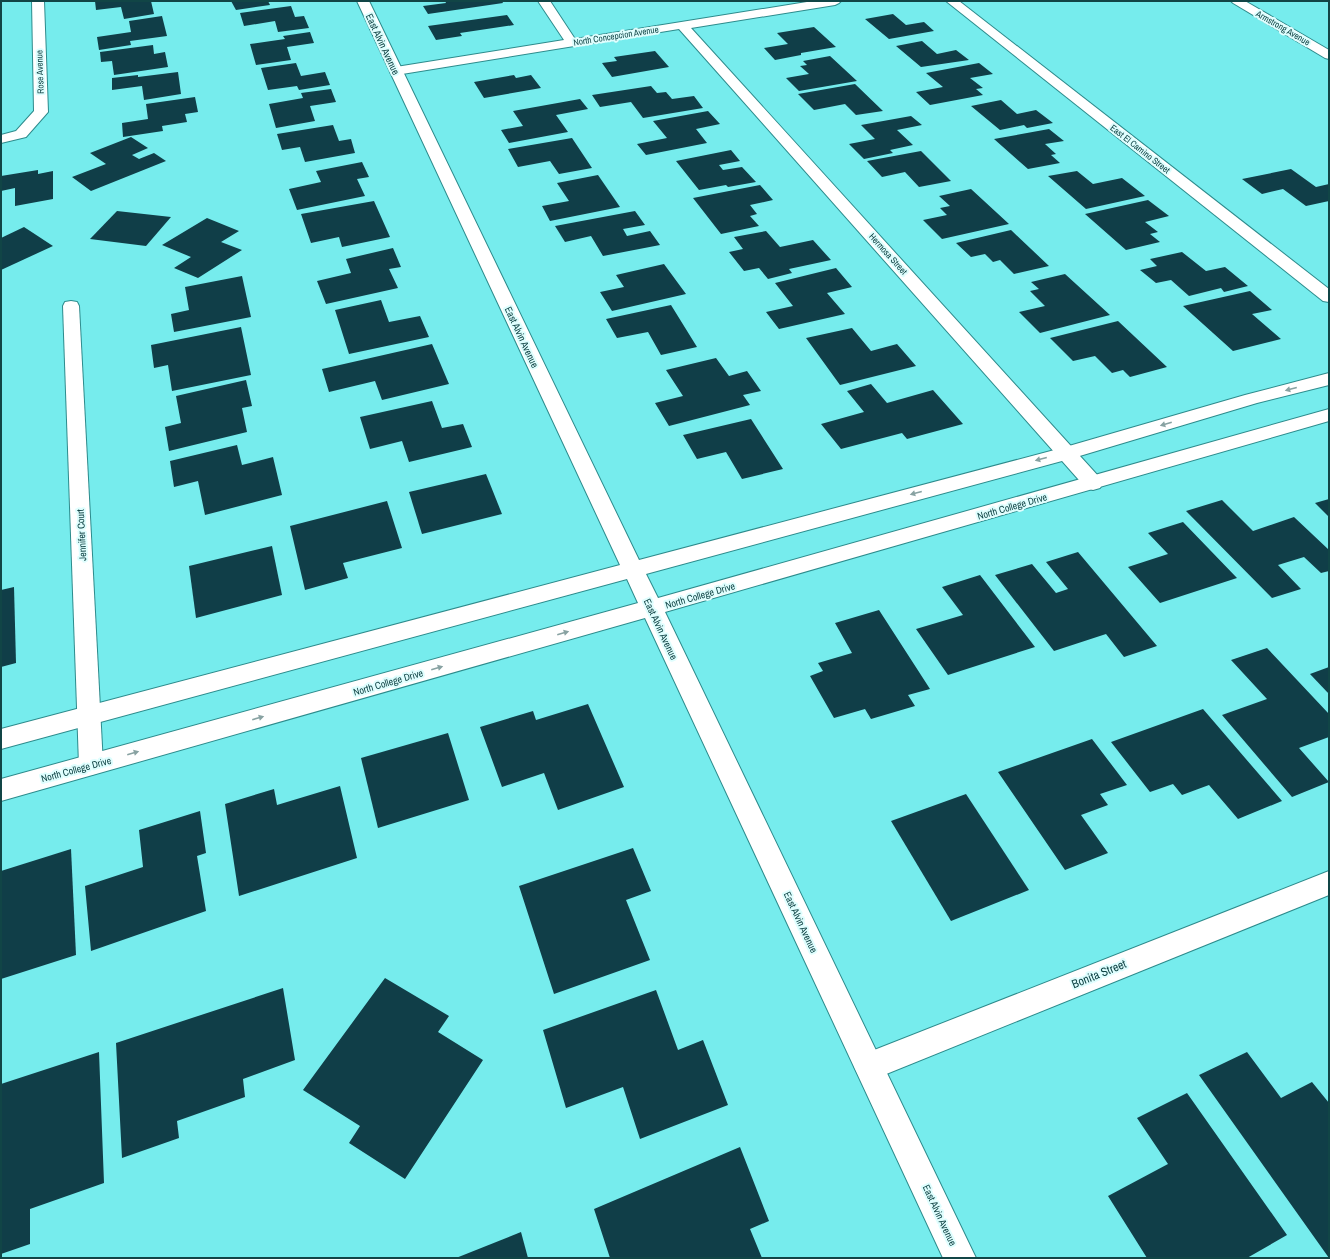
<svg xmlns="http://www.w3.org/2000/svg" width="1330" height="1259" font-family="'Archivo Narrow',sans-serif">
<rect width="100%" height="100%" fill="#76eced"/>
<!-- building -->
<g fill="#103e48">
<path d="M 95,1 L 151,1 L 154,14 L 124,19 L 121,7 L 96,10 Z"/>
<path d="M 231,1 L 268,1 L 270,5 L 236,10 Z"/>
<path d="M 445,1 L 502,1 L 503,3 L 428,14 L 423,6 L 446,3 Z"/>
<path d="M 291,6 L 295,17 L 304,16 L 309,28 L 278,32 L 275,21 L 244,26 L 240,13 Z"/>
<path d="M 893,14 L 906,25 L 924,22 L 934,31 L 889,39 L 865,19 Z"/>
<path d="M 507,15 L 514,25 L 460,33 L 462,36 L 436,40 L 428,26 Z"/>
<path d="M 162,16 L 167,36 L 130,41 L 131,45 L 99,50 L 97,37 L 131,32 L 129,21 Z"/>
<path d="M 814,27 L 836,47 L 801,53 L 801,55 L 775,60 L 764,48 L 788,44 L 777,33 Z"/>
<path d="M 310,32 L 314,43 L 287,47 L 291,60 L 256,65 L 250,44 L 285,39 L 283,36 Z"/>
<path d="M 922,41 L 937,54 L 956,50 L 969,60 L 921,67 L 896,46 Z"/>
<path d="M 153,45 L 154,54 L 165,52 L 168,67 L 114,75 L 112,61 L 101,62 L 100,52 Z"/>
<path d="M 655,51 L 669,67 L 612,77 L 602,63 L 617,61 L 614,57 Z"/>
<path d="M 830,56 L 857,81 L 799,91 L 786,78 L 809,74 L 800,66 L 807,65 L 803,61 Z"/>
<path d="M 296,63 L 301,76 L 325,72 L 330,85 L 299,90 L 297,86 L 268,90 L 261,68 Z"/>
<path d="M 979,63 L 993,74 L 970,78 L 983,88 L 976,89 L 983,95 L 930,105 L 916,92 L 943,87 L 926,73 Z"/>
<path d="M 178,72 L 181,94 L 144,100 L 142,86 L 112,90 L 112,78 L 138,75 L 138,77 Z"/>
<path d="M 514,75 L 516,78 L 531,75 L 541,88 L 484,98 L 474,82 Z"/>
<path d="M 855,84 L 883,111 L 856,115 L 845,104 L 814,110 L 798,94 Z"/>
<path d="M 651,86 L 657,93 L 666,92 L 672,99 L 694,96 L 703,108 L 643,118 L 631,102 L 600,107 L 592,95 Z"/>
<path d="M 331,89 L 336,102 L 310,106 L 315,121 L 276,128 L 269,104 L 303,98 L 301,93 Z"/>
<path d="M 195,97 L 198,112 L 185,114 L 187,122 L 162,126 L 163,131 L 123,137 L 122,123 L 148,119 L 146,104 Z"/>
<path d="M 580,99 L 588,109 L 556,115 L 568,132 L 509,143 L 501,130 L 523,126 L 513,111 Z"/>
<path d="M 1001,100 L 1017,114 L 1036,110 L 1053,123 L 1027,128 L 1024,125 L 1000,130 L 971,106 Z"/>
<path d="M 708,111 L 720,124 L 696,129 L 707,143 L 646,155 L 637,144 L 667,138 L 653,121 Z"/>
<path d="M 911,116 L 922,125 L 897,130 L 913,145 L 890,150 L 893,153 L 864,159 L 849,144 L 875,139 L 861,125 Z"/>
<path d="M 333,125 L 339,141 L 351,139 L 355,153 L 305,162 L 300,147 L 282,150 L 277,134 Z"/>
<path d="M 1049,129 L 1064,141 L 1045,144 L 1056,154 L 1051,155 L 1060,163 L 1028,169 L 994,139 Z"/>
<path d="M 131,137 L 148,148 L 132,155 L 139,159 L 154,153 L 166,161 L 91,191 L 72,177 L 106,164 L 90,153 Z"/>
<path d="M 572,138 L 592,168 L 559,174 L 550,161 L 518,167 L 508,149 Z"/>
<path d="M 731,150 L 740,161 L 719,165 L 723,170 L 742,167 L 756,182 L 728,187 L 726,185 L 699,190 L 676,161 Z"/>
<path d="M 921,151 L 951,181 L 919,187 L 905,172 L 882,177 L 867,161 Z"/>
<path d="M 362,162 L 369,177 L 357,179 L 365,196 L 297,210 L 289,189 L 321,182 L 316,171 Z"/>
<path d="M 1291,169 L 1316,187 L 1329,184 L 1329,201 L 1306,206 L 1283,189 L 1262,194 L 1242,179 Z"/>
<path d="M 38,170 L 38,174 L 53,171 L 53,199 L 15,206 L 15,188 L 1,191 L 1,176 Z"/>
<path d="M 1077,171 L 1093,184 L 1122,178 L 1145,196 L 1086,209 L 1048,176 Z"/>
<path d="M 598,175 L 620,207 L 550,221 L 542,206 L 569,201 L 557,183 Z"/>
<path d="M 760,185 L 773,200 L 750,205 L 757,214 L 750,216 L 759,226 L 721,234 L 693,198 Z"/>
<path d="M 971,189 L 1009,224 L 942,239 L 923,220 L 947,215 L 940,208 L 950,206 L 939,196 Z"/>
<path d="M 1148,200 L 1169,216 L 1145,222 L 1158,232 L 1150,234 L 1160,242 L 1126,250 L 1085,214 Z"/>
<path d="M 374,201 L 390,237 L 342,247 L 339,237 L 311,243 L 301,214 Z"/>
<path d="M 117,211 L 171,217 L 146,246 L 90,239 Z"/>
<path d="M 635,211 L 645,225 L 623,229 L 627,236 L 650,231 L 660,245 L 603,256 L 591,236 L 565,242 L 555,226 Z"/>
<path d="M 207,218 L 239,231 L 221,242 L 242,250 L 198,278 L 174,268 L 191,257 L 162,245 Z"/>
<path d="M 24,227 L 53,246 L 1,270 L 1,238 Z"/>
<path d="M 1011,230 L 1049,266 L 1014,274 L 1000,260 L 993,262 L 985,254 L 971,257 L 956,243 Z"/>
<path d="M 766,231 L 780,247 L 813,240 L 831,260 L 789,269 L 792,273 L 768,279 L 759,268 L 744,271 L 729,252 L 743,249 L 734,237 Z"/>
<path d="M 393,248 L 401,267 L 389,269 L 398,288 L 326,304 L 317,281 L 351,273 L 346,259 Z"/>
<path d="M 1182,252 L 1206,271 L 1225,267 L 1248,286 L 1224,292 L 1221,288 L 1189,296 L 1171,280 L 1156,283 L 1140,270 L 1157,266 L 1150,259 Z"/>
<path d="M 664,264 L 686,294 L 612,311 L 600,292 L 624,287 L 616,275 Z"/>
<path d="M 836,268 L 852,287 L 827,293 L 845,314 L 779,329 L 766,312 L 793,306 L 775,283 Z"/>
<path d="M 1065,274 L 1110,315 L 1040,333 L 1019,312 L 1045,306 L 1030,291 L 1039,289 L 1031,282 Z"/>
<path d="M 242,276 L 251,317 L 174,332 L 171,314 L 189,310 L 185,287 Z"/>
<path d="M 1250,291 L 1272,310 L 1252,314 L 1281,339 L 1233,351 L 1183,306 Z"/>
<path d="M 381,300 L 389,322 L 420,316 L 429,337 L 349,354 L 335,310 Z"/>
<path d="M 671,305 L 697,347 L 661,355 L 648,332 L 617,338 L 606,319 Z"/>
<path d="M 1118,321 L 1167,367 L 1130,377 L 1123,370 L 1112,373 L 1095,356 L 1073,361 L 1050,338 Z"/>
<path d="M 241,327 L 251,375 L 172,391 L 168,365 L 154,368 L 151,345 Z"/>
<path d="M 852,328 L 871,351 L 897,344 L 916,366 L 840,385 L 806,338 Z"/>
<path d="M 432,344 L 449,384 L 382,400 L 375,381 L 329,392 L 322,369 Z"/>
<path d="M 716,358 L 729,376 L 747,371 L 761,391 L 743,395 L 750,405 L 669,426 L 655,403 L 683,396 L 666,370 Z"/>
<path d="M 246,380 L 252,406 L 242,408 L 247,432 L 169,451 L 165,427 L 181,423 L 176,396 Z"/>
<path d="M 871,384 L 887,403 L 933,390 L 963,424 L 907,439 L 902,433 L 841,449 L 821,424 L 864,412 L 847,391 Z"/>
<path d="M 432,401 L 442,428 L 463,424 L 472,447 L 409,462 L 402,441 L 370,449 L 360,417 Z"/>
<path d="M 751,419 L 783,469 L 742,479 L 726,452 L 697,459 L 683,435 Z"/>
<path d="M 237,445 L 242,465 L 273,457 L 282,495 L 205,515 L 198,481 L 174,487 L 170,461 Z"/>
<path d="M 486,474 L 502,514 L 422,534 L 409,492 Z"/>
<path d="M 1329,499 L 1329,517 L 1315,503 Z"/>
<path d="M 1222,500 L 1253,531 L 1294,517 L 1329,550 L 1329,571 L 1321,573 L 1304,557 L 1278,565 L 1301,589 L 1272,598 L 1186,511 Z"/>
<path d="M 387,501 L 402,548 L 343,563 L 348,578 L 305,590 L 290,526 Z"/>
<path d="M 1183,522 L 1237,578 L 1160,603 L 1128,567 L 1168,554 L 1148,533 Z"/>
<path d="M 272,546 L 282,595 L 196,618 L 189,566 Z"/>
<path d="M 1078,552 L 1157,646 L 1124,657 L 1106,634 L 1054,651 L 995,575 L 1032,564 L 1056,593 L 1068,589 L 1046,562 Z"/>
<path d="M 980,575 L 1035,647 L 948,675 L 916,629 L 963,615 L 942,587 Z"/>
<path d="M 14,587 L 16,663 L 1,667 L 1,590 Z"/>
<path d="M 879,610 L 930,689 L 908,695 L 915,706 L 871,719 L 865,709 L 834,718 L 810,676 L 823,671 L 818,663 L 852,653 L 835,623 Z"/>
<path d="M 1267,648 L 1329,714 L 1329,737 L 1299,748 L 1329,782 L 1292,797 L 1222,715 L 1267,699 L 1231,660 Z"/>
<path d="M 1329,667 L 1329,694 L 1310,674 Z"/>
<path d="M 588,704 L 624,787 L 558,810 L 544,773 L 502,787 L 480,727 L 533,711 L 536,720 Z"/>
<path d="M 1203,709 L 1282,801 L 1238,819 L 1209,785 L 1182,795 L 1173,784 L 1150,792 L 1111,742 Z"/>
<path d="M 448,733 L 469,800 L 378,828 L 361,758 Z"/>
<path d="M 1092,739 L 1127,785 L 1100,794 L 1108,805 L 1081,815 L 1108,853 L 1065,870 L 998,772 Z"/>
<path d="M 340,786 L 357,858 L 239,896 L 225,804 L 274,789 L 277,805 Z"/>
<path d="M 966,794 L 1029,890 L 951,921 L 891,821 Z"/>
<path d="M 200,811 L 206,853 L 197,856 L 206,911 L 91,951 L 85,886 L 143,867 L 139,830 Z"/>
<path d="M 633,848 L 651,891 L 626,900 L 650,960 L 554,994 L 519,886 Z"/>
<path d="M 71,849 L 76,955 L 1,979 L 1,871 Z"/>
<path d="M 385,978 L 449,1016 L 438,1032 L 483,1060 L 405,1179 L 349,1143 L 360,1126 L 303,1090 Z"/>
<path d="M 283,988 L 295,1060 L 243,1079 L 245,1097 L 177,1121 L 179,1138 L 122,1158 L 116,1043 Z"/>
<path d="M 656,990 L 678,1050 L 703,1040 L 728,1105 L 640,1139 L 623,1087 L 566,1108 L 543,1030 Z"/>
<path d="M 99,1052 L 104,1183 L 30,1209 L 30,1244 L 1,1254 L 1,1084 Z"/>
<path d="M 1247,1052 L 1281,1098 L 1312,1082 L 1329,1103 L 1329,1258 L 1199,1075 Z"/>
<path d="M 1187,1093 L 1287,1235 L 1247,1258 L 1147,1258 L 1108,1196 L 1168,1164 L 1137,1118 Z"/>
<path d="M 740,1147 L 769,1221 L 750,1229 L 762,1258 L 610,1258 L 594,1209 Z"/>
<path d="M 521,1232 L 528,1258 L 456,1258 Z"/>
</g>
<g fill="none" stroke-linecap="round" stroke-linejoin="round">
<!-- minor casing -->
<g stroke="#2d8b8c" stroke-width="2">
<g id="minor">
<path d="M 32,1 L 44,1 L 48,112 L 26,137 L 1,143 L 1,135 L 16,131 L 34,111 Z"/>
<path d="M 538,1 L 550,1 L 575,39 L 813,1 L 841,1 L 839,3 L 835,5 L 691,28 L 1100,478 L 1103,483 L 1100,488 L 1093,490 L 1086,488 L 679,29 L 396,75 L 391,74 L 390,71 L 391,68 L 396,67 L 564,40 Z"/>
<path d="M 946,1 L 959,1 L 1329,289 L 1329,302 L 1323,301 Z"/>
<path d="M 1231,1 L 1245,1 L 1329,50 L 1329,59 L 1325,58 L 1233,3 Z"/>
<path d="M 71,301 L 77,302 L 79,306 L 103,765 L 100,772 L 91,775 L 82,772 L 79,765 L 63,306 L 65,302 Z"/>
<path d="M 1329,871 L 1329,895 L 869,1081 L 859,1076 L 854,1066 L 859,1056 Z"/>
</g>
</g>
<!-- tertiary casing -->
<g stroke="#2d8b8c" stroke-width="2">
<path id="tertiary" d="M 357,1 L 369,1 L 639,560 L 1062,448 L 1245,395 L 1329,373 L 1329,385 L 1257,403 L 1073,458 L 646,574 L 658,598 L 1329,409 L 1329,421 L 665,612 L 976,1258 L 943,1258 L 645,618 L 1,801 L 1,779 L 638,603 L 627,579 L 1,749 L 1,729 L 620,565 Z"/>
</g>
<!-- minor -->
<use href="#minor" fill="#fff" fill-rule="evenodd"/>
<!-- tertiary -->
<use href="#tertiary" fill="#fff" fill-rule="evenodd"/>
</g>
<!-- one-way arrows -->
<defs><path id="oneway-solid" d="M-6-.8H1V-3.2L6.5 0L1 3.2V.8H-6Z"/></defs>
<g fill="#88a2a2">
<use href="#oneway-solid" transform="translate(1291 389) rotate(165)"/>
<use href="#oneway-solid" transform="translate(1166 424) rotate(164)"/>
<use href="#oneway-solid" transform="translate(1041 459) rotate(165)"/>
<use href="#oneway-solid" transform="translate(916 493) rotate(165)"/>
<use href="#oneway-solid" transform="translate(563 633) rotate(-16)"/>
<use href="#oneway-solid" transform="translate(437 668) rotate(-16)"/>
<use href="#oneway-solid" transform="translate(258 718) rotate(-16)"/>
<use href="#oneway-solid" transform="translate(133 753) rotate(-16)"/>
</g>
<g text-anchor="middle" stroke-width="4" stroke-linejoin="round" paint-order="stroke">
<!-- far-street labels -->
<g font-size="9" fill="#114546" stroke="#dffefe">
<text transform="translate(1283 28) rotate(30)" y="3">Armstrong Avenue</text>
<text transform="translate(616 36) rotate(-9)" y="3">North Concepcion Avenue</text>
<text transform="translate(40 72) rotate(-92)" y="3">Rose Avenue</text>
<text transform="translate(1140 149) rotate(38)" y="3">East El Camino Street</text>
<text transform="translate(888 254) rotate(48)" y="3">Hermosa Street</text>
</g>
<!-- street labels -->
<g font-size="10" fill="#114546" stroke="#dffefe">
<text transform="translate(383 44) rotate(65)" y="4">East Alvin Avenue</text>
<text transform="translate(522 337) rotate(65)" y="4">East Alvin Avenue</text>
<text transform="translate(1012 506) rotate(-16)" y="4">North College Drive</text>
<text transform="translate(81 535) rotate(-93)" y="4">Jennifer Court</text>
<text transform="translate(700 595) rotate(-16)" y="4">North College Drive</text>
<text transform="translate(661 629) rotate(65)" y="4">East Alvin Avenue</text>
<text transform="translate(388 682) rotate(-16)" y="4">North College Drive</text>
<text transform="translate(76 769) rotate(-15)" y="4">North College Drive</text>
<text transform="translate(801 922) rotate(65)" y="4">East Alvin Avenue</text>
<text transform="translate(940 1215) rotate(65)" y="4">East Alvin Avenue</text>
</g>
<!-- near-street labels -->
<g font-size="12" fill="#114546" stroke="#dffefe">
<text transform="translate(1099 974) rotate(-22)" y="4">Bonita Street</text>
</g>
</g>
<!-- border -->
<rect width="1330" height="1259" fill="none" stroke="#114546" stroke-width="4"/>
</svg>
